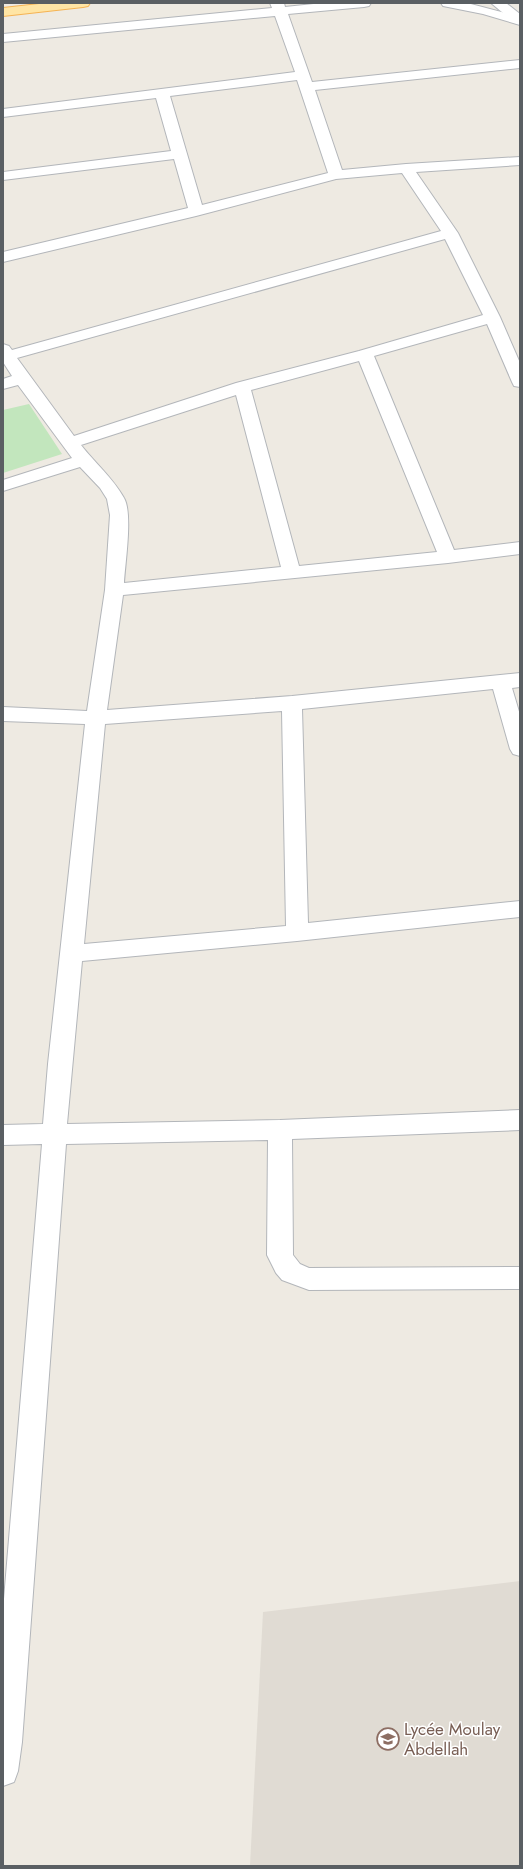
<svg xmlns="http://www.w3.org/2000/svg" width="523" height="1869" font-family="Jost,sans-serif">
<rect width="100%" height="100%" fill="#eeeae2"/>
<!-- education -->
<path fill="#e0dbd3" d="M 520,1581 L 520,1866 L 250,1866 L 263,1612 Z"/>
<!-- green -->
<path fill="#c2e6bd" d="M 29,404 L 62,454 L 3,473 L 3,410 Z"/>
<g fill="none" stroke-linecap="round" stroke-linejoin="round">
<!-- street casing -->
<g stroke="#b3b6ba" stroke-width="2">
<g id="street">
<path d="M 270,3 L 284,3 L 285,7 L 323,3 L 371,3 L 369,6 L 364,7 L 288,14 L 312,82 L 520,60 L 520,68 L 315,90 L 342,170 L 406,164 L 520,157 L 520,165 L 416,172 L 458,233 L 500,317 L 520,363 L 520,387 L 514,386 L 512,382 L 487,324 L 374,356 L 454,550 L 520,542 L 520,554 L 448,563 L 123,595 L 107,710 L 292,696 L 520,673 L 520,687 L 512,688 L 520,715 L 520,756 L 513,754 L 510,749 L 493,689 L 302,709 L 308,923 L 520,901 L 520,917 L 297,941 L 82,961 L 67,1124 L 280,1120 L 520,1110 L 520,1130 L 292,1139 L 293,1255 L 300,1264 L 309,1268 L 520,1267 L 520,1289 L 309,1290 L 282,1280 L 276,1273 L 267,1255 L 268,1140 L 66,1144 L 22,1742 L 18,1771 L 14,1782 L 3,1786 L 3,1611 L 42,1144 L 3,1145 L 3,1125 L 43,1124 L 48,1064 L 85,724 L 3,721 L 3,707 L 87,711 L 105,590 L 110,515 L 107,499 L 100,488 L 80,467 L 3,491 L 3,480 L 72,458 L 18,385 L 3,389 L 3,379 L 12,376 L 3,362 L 3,344 L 9,346 L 12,350 L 441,231 L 402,173 L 336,179 L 196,216 L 3,262 L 3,252 L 188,208 L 174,159 L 3,180 L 3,172 L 171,151 L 156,98 L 3,117 L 3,109 L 295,72 L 275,16 L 3,42 L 3,34 L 272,8 ZM 297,80 L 328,173 L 202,205 L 170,96 ZM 445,239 L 483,315 L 359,351 L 236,383 L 74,436 L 17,358 ZM 359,361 L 437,552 L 299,566 L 251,390 ZM 236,395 L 281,567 L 124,583 C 125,564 133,513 124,498 C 113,478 95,463 81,445 ZM 282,711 L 286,926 L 84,944 L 105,724 Z"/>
<path d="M 441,3 L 467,3 L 520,17 L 520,25 L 483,14 L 443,6 Z"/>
</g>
</g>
<!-- secondary casing -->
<g stroke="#b4b8bd" stroke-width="2">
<path id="secondary" d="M 491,3 L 506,3 L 520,14 L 520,24 L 515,23 Z"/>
</g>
<!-- primary casing -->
<g stroke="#f5b353" stroke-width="2">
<path id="primary" d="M 48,3 L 90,3 L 88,6 L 83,7 L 3,16 L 3,8 Z"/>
</g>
<!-- street -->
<use href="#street" fill="#fff" fill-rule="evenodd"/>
<!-- secondary -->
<use href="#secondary" fill="#fff" fill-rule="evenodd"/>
<!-- primary -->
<use href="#primary" fill="#ffe5a5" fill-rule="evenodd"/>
</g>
<!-- icons -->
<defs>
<g id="school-ring" transform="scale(1.15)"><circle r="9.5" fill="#fff" stroke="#8d6e63" stroke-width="1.5"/><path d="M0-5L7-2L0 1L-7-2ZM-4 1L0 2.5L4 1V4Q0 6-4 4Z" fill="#8d6e63"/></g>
</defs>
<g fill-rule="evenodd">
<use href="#school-ring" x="388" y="1739"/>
</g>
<g text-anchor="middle" stroke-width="3" stroke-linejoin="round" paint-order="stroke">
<!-- near-education labels -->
<g font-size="17" fill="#785e54" stroke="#fff" text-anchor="start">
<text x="404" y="1735">Lycée Moulay<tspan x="404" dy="20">Abdellah</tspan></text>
</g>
</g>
<!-- border -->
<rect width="523" height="1869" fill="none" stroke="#5a5f63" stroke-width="8"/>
</svg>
